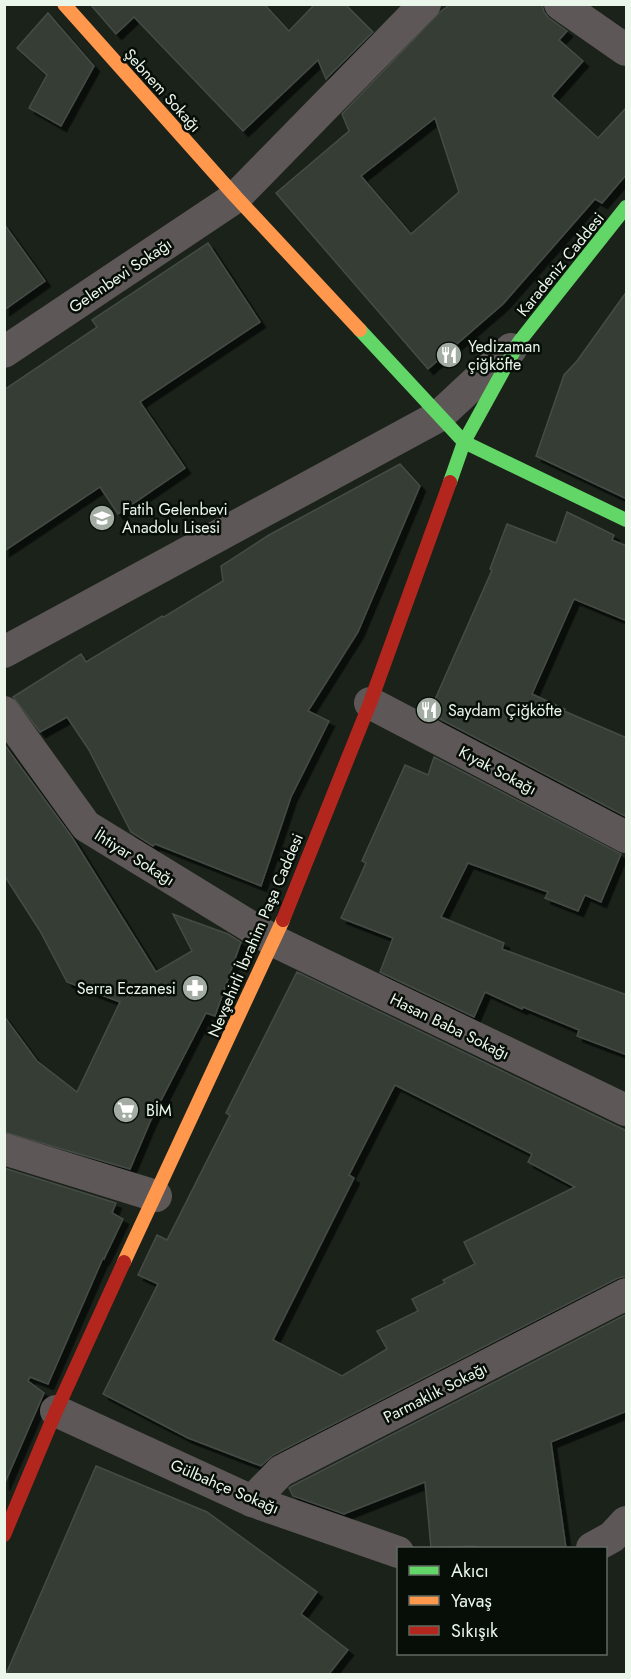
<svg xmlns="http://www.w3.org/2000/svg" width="631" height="1679" font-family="Jost,sans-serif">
<defs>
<filter id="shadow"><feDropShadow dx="5.5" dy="5.5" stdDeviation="0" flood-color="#0009"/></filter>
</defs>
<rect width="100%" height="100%" fill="#1a221a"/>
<!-- building -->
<g fill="#363e36" stroke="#454b45" stroke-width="1.5" fill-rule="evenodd" filter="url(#shadow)">
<path d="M 90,4 L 264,4 L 289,31 L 315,4 L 345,4 L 373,32 L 326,79 L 318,60 L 243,131 L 134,17 L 116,34 Z"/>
<path d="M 451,4 L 542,4 L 544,12 L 549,18 L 567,31 L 559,40 L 583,61 L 552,96 L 598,138 L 627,107 L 626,175 L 602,203 L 595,199 L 503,304 L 428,369 L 276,193 L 349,131 L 342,114 L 440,12 ZM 435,118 L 459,192 L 411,234 L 361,176 Z"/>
<path d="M 48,13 L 94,66 L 61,126 L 29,108 L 47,75 L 17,48 Z"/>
<path d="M 4,224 L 45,281 L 4,310 Z"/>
<path d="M 208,243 L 260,322 L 140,402 L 185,468 L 118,514 L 100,487 L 4,551 L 4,390 L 97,327 L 92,320 Z"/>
<path d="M 627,291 L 627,499 L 536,456 L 564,375 L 577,361 Z"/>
<path d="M 400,464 L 420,486 L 358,632 L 308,711 L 329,721 L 291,797 L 261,886 L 155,844 L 153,846 L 131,832 L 89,750 L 67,717 L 40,732 L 13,697 L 81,654 L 86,662 L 162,616 L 164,617 L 223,581 L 221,566 L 269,535 Z"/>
<path d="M 567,512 L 614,535 L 612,540 L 627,546 L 627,621 L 574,599 L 532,694 L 565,709 L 564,711 L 627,738 L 627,817 L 438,718 L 433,704 L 492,570 L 490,569 L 507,524 L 556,543 Z"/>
<path d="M 4,744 L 72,837 L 156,972 L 192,951 L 173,914 L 228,934 L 241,942 L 215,1016 L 206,1013 L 150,1122 L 130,1169 L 4,1132 L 4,1016 L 37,1061 L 77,1092 L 120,1002 L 67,982 L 40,931 L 4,875 Z"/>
<path d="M 434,757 L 621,854 L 601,902 L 585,895 L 578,911 L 545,898 L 548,892 L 468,863 L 441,917 L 504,943 L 502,949 L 627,995 L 627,1055 L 577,1036 L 579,1030 L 523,1007 L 522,1009 L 485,992 L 474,1017 L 380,972 L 393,938 L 341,918 L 366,863 L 362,861 L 405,765 L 428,775 Z"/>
<path d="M 297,972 L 627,1131 L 627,1276 L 618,1278 L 273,1455 L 261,1466 L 188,1438 L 103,1394 L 158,1284 L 138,1275 L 157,1235 L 167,1240 L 230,1115 L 226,1113 ZM 395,1085 L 532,1154 L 528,1162 L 575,1187 L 464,1242 L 475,1264 L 443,1280 L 445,1283 L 412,1299 L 418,1311 L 377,1331 L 387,1349 L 342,1376 L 273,1340 L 354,1178 L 349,1175 Z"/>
<path d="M 4,1168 L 116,1203 L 112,1213 L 123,1219 L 104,1259 L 103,1258 L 48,1384 L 30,1377 L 28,1381 L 44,1393 L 4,1485 Z"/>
<path d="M 627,1314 L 627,1411 L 551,1442 L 566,1548 L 483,1548 L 474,1546 L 431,1548 L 425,1482 L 344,1514 L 293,1496 L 289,1488 L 292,1486 Z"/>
<path d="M 96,1466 L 207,1512 L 317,1592 L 301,1614 L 348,1650 L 329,1674 L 6,1674 Z"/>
</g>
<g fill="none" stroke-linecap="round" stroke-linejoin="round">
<!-- street -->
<g stroke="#5d5757" stroke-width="32">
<path d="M 560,4 L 626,50"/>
<path d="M 4,352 L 236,197 L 425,4"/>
<path d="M 4,652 L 439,416 L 511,349"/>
<path d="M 370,703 L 626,837"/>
<path d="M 4,712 L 86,826 L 274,941 L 626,1110"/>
<path d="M 4,1149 L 156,1196"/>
<path d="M 56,1411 L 252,1501 L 398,1552"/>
<path d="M 252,1501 L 281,1471 L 626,1294"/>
<path d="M 592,1548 L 612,1537 L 626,1522"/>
</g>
<!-- fast -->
<g stroke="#63d668" stroke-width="14">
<path d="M 360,330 L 464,442 L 626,520"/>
<path d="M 450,482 L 464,442 L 519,342 L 626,207"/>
</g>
<!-- slow -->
<g stroke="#ff974d" stroke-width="14">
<path d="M 64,4 L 236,197 L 360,330"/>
<path d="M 124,1262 L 283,920"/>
</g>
<!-- jam -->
<g stroke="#b3261e" stroke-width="14">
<path d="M 283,920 L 370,703 L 450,482"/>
<path d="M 4,1535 L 56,1411 L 124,1262"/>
</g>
</g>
<!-- icons -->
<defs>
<g id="restaurant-disc" transform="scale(1.35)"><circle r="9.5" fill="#a2aca2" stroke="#070d07"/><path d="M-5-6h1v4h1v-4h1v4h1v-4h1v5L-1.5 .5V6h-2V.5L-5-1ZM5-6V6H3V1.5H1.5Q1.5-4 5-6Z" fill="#fff"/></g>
<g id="school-disc" transform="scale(1.35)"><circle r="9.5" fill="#a2aca2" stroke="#070d07"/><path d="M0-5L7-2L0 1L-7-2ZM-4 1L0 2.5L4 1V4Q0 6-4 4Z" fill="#fff"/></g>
<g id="pharmacy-disc" transform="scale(1.35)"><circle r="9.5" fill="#a2aca2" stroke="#070d07"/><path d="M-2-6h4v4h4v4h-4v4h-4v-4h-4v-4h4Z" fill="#fff"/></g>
<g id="supermarket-disc" transform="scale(1.35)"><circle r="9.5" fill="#a2aca2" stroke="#070d07"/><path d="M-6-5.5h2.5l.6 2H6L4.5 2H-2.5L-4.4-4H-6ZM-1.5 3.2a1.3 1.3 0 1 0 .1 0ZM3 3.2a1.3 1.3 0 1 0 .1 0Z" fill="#fff"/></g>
</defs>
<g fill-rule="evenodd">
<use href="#restaurant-disc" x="449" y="355"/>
<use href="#school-disc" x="102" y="518"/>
<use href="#restaurant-disc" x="429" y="710"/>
<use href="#pharmacy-disc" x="195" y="988"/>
<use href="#supermarket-disc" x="126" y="1110"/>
</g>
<g text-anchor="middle" stroke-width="5" stroke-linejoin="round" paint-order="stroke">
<!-- street labels -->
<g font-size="16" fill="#ebf6eb" stroke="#070d07">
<text transform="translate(163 90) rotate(48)" y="6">Şebnem Sokağı</text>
<text transform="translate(560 264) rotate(-51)" y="6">Karadeniz Caddesi</text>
<text transform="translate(120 275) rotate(-34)" y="6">Gelenbevi Sokağı</text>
<text transform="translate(498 770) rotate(28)" y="6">Kıyak Sokağı</text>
<text transform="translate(135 857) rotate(32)" y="6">İhtiyar Sokağı</text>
<text transform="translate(255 935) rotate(-67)" y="6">Nevşehirli İbrahim Paşa Caddesi</text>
<text transform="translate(450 1026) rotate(26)" y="6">Hasan Baba Sokağı</text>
<text transform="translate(435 1392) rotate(-27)" y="6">Parmaklık Sokağı</text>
<text transform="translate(225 1486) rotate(23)" y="6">Gülbahçe Sokağı</text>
</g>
<!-- poi labels -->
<g font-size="16" fill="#ebf6eb" stroke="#070d07" text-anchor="start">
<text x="468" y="352">Yedizaman<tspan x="468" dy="18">çiğköfte</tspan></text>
<text x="122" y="515">Fatih Gelenbevi<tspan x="122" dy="18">Anadolu Lisesi</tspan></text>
<text x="448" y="716">Saydam Çiğköfte</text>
<text x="176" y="994" text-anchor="end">Serra Eczanesi</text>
<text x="146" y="1116">BİM</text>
</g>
</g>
<!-- border -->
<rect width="631" height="1679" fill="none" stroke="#ebf6eb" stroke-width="12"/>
<!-- legend -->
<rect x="397" y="1547" width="210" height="108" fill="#070d07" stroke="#626a62" stroke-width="1.5"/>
<rect x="409" y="1566" width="30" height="9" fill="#63d668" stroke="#626a62" stroke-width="1.5"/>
<text x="451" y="1577" font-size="18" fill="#ebf6eb">Akıcı</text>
<rect x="409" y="1596" width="30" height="9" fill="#ff974d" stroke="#626a62" stroke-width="1.5"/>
<text x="451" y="1607" font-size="18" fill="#ebf6eb">Yavaş</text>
<rect x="409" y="1626" width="30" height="9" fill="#b3261e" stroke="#626a62" stroke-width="1.5"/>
<text x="451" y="1637" font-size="18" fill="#ebf6eb">Sıkışık</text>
</svg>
